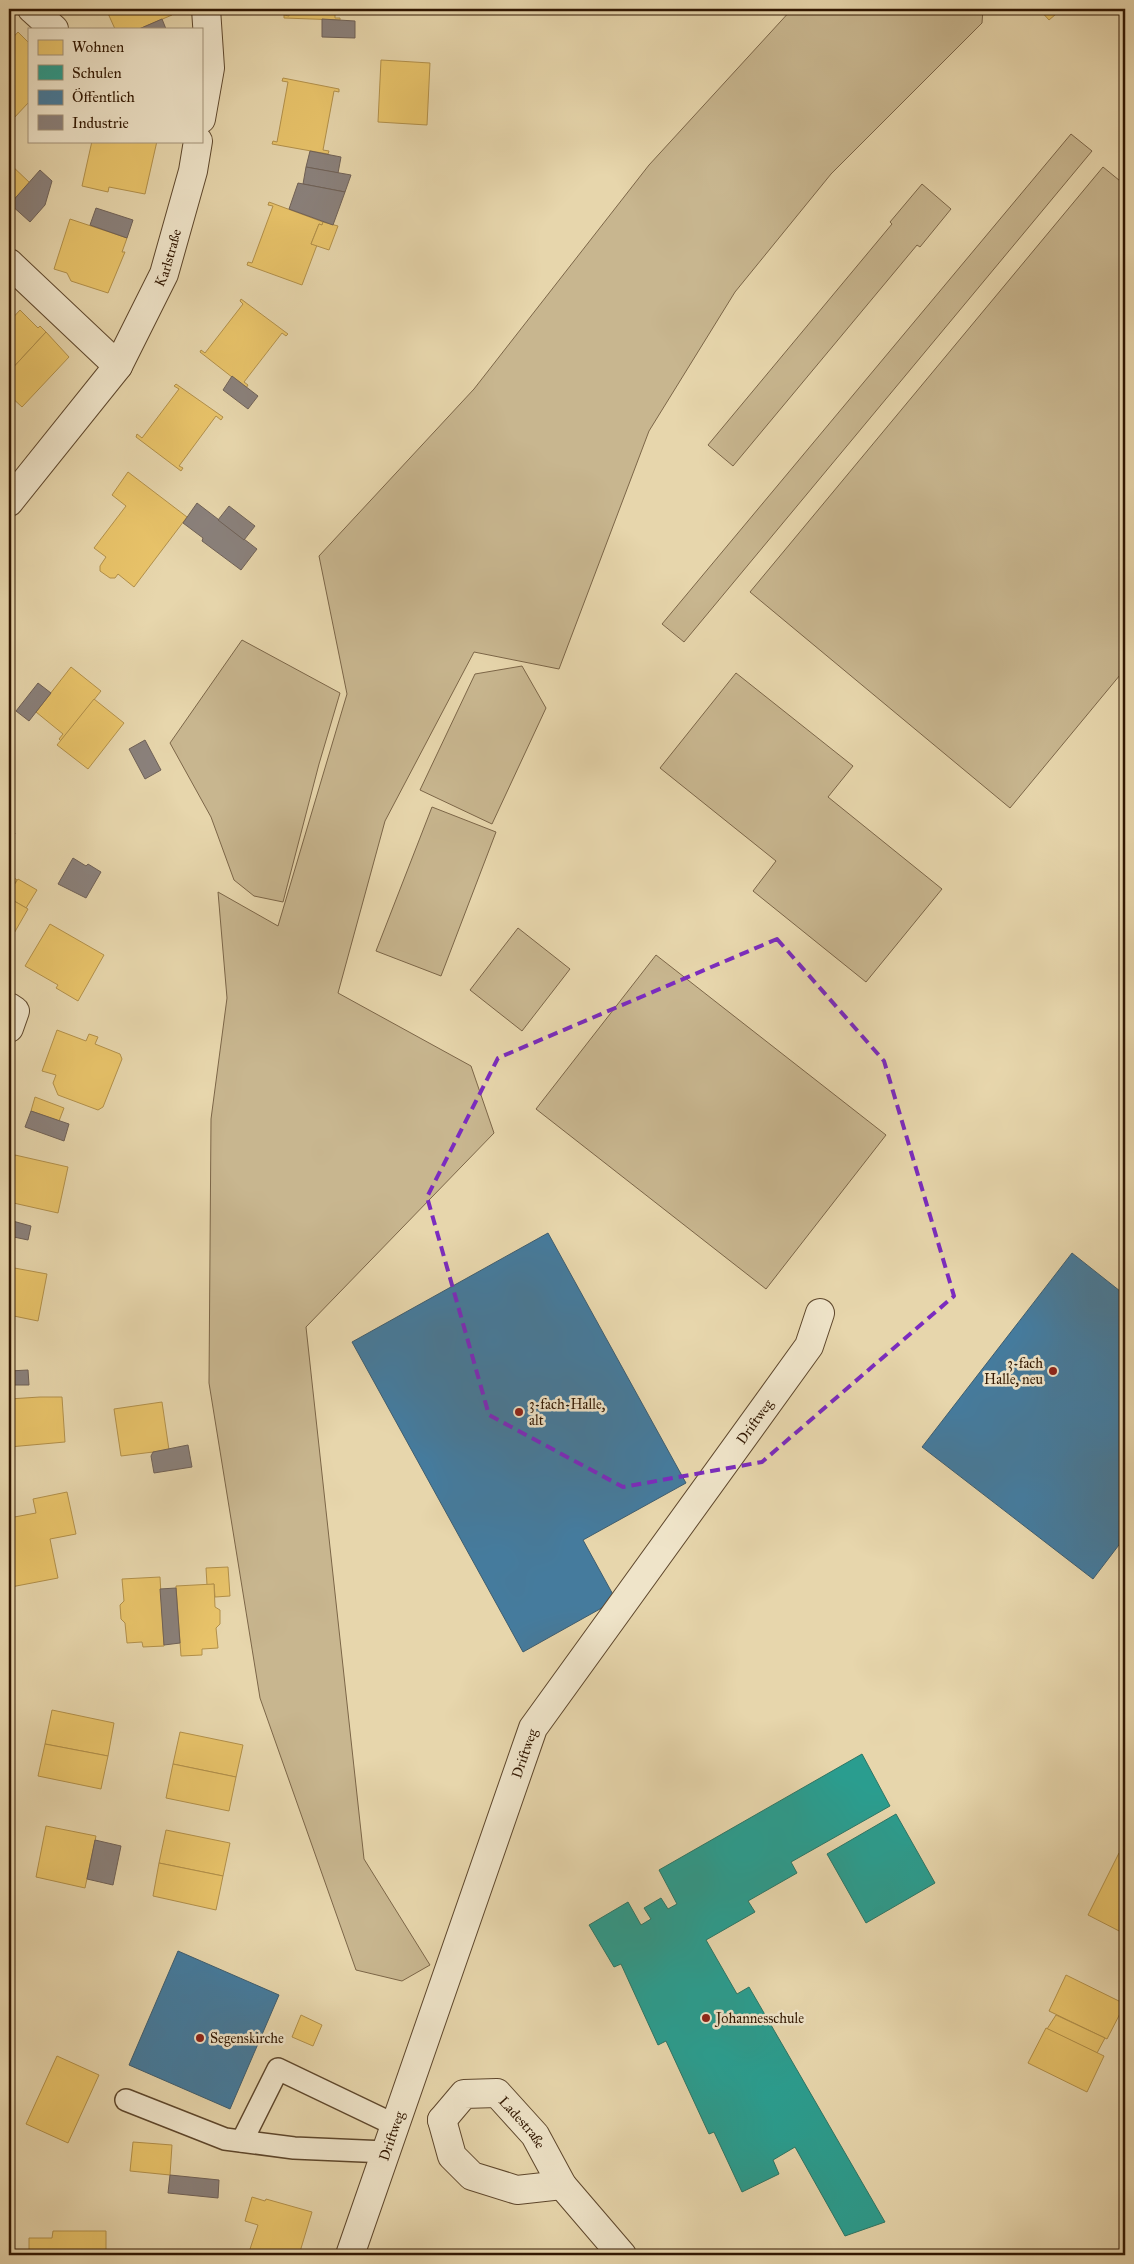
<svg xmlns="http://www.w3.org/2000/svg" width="1134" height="2264" font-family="'IM FELL Great Primer',serif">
<rect width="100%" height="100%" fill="#e7d6ac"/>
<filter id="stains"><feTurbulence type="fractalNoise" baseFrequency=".004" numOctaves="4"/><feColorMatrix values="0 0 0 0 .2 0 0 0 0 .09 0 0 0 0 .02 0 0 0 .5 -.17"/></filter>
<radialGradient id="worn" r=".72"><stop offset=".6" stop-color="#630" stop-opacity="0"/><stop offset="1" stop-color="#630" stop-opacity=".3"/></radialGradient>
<!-- green -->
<g fill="#c8b68f" stroke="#7c6648">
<path d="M 792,9 L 983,9 L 982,23 L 831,174 L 735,292 L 649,431 L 559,669 L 474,652 L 385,821 L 338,993 L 471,1066 L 494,1133 L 306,1327 L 364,1859 L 430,1965 L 402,1981 L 356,1970 L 260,1698 L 209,1383 L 211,1119 L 227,998 L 218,892 L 278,926 L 347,694 L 319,556 L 474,389 L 649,165 Z"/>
<path d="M 1071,134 L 1092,151 L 684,642 L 662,624 Z"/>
<path d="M 1103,167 L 1125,185 L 1125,669 L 1010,808 L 750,592 Z"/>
<path d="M 922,184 L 951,209 L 920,247 L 917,245 L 733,466 L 708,445 L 892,224 L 890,222 Z"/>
<path d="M 242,640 L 340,693 L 319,764 L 283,902 L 254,896 L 234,880 L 211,817 L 170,743 Z"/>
<path d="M 522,666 L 546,708 L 492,824 L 420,790 L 475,674 Z"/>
<path d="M 736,673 L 853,766 L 828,797 L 942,889 L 866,982 L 753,891 L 776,861 L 660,768 Z"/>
<path d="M 432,807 L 496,832 L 441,976 L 376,951 Z"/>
<path d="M 518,928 L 570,969 L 522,1031 L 470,990 Z"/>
<path d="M 656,955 L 886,1135 L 766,1289 L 536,1109 Z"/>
</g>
<!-- homes -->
<g fill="#e9c46a" stroke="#b2904a">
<path d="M 106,9 L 169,9 L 172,15 L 139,29 L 115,29 Z"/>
<path d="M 289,9 L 335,9 L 335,18 L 340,18 L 340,20 L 284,18 L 284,15 L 289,16 Z"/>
<path d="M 1039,9 L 1062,9 L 1049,20 Z"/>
<path d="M 18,32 L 29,43 L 29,102 L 13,119 L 9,114 L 9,42 Z"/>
<path d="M 381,60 L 430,63 L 427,125 L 378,122 Z"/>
<path d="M 283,78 L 339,89 L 339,92 L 334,91 L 323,150 L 329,151 L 328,154 L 272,144 L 273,141 L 277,142 L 288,82 L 282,81 Z"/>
<path d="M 92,141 L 157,141 L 145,194 L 109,187 L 108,192 L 82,186 Z"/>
<path d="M 9,163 L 30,183 L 9,205 Z"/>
<path d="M 269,202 L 323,222 L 322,225 L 319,224 L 311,244 L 317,245 L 302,285 L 247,265 L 248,262 L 252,263 L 273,206 L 268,205 Z"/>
<path d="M 70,219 L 127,238 L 122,252 L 125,252 L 108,293 L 71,281 L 67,273 L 54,269 Z"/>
<path d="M 323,222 L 338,226 L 329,250 L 311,244 L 319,224 L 322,225 Z"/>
<path d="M 241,299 L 288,334 L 286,336 L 282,333 L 244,382 L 248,385 L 246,388 L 200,352 L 201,350 L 205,353 L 243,304 L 240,301 Z"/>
<path d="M 20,310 L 38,328 L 40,326 L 46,332 L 9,372 L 9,322 Z"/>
<path d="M 46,332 L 69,357 L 22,407 L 9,395 L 9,372 Z"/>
<path d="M 176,384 L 223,417 L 221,420 L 216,416 L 179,466 L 183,468 L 181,471 L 136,437 L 137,434 L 142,438 L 179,389 L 174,386 Z"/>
<path d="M 128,472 L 187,517 L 134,587 L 118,574 L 115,578 L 110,578 L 100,571 L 100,566 L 106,557 L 94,548 L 126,506 L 112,495 Z"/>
<path d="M 71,667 L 101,691 L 61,741 L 59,739 L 63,734 L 36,712 Z"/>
<path d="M 94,699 L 124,723 L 88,769 L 57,745 Z"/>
<path d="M 12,876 L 17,880 L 14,885 L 9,882 Z"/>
<path d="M 18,879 L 37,890 L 26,908 L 9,898 L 9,893 Z"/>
<path d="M 9,898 L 28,909 L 9,942 Z"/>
<path d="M 50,924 L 104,955 L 78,1001 L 56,988 L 58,985 L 25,966 Z"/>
<path d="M 57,1030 L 86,1041 L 89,1034 L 98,1037 L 95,1044 L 120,1054 L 122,1059 L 103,1107 L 98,1110 L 58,1095 L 53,1083 L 56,1075 L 42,1071 Z"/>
<path d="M 35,1097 L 64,1108 L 59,1121 L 31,1111 Z"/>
<path d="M 15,1155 L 68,1167 L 58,1213 L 9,1202 L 9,1183 Z"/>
<path d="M 9,1267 L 47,1274 L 38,1321 L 9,1315 Z"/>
<path d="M 40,1397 L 62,1397 L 65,1442 L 9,1447 L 9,1399 Z"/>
<path d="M 162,1402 L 169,1450 L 121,1456 L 114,1409 Z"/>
<path d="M 67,1492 L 76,1534 L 50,1539 L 58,1578 L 11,1587 L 9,1574 L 9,1518 L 36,1513 L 33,1499 Z"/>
<path d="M 228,1567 L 230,1596 L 215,1597 L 214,1584 L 207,1585 L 206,1568 Z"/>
<path d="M 160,1577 L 164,1646 L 143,1647 L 142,1642 L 127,1643 L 125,1623 L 121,1619 L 120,1605 L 124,1601 L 122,1579 Z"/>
<path d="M 214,1584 L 215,1607 L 220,1610 L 220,1624 L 216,1628 L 218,1648 L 202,1649 L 202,1655 L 181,1656 L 176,1586 Z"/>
<path d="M 52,1710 L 114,1723 L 108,1756 L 45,1744 Z"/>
<path d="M 180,1732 L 243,1745 L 236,1777 L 173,1764 Z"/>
<path d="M 45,1744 L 108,1756 L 101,1789 L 38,1776 Z"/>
<path d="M 173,1764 L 236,1777 L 229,1811 L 166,1798 Z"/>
<path d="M 46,1826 L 96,1836 L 85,1888 L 36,1877 Z"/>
<path d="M 166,1830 L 230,1843 L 223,1876 L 159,1863 Z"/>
<path d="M 1119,1853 L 1125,1856 L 1125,1934 L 1088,1915 Z"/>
<path d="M 159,1863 L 223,1876 L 216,1910 L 153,1896 Z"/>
<path d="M 1066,1975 L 1125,2004 L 1107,2039 L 1049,2011 Z"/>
<path d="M 301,2015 L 322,2025 L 313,2046 L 292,2037 Z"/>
<path d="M 1056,2015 L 1105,2038 L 1097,2053 L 1047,2029 Z"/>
<path d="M 1046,2028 L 1104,2056 L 1087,2092 L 1028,2063 Z"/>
<path d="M 57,2056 L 99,2075 L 68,2143 L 26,2124 Z"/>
<path d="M 133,2142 L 172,2145 L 170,2175 L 130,2171 Z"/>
<path d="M 252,2197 L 265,2201 L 266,2199 L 312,2212 L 299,2255 L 248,2255 L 258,2225 L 245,2221 Z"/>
<path d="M 53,2231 L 106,2231 L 106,2255 L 29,2255 L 29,2238 L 52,2238 Z"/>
</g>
<!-- schools -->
<g fill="#2a9d8f" stroke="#2c7564">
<path d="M 862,1754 L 890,1806 L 791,1862 L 797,1873 L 748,1901 L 755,1912 L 706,1940 L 737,1994 L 749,1987 L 885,2222 L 845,2236 L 795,2147 L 773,2160 L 779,2174 L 742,2192 L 714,2132 L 709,2134 L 666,2041 L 658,2045 L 621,1964 L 614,1967 L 589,1925 L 628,1902 L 641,1925 L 651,1919 L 644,1908 L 661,1898 L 668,1909 L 677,1904 L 659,1870 Z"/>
<path d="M 896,1814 L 935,1883 L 866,1923 L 827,1854 Z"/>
</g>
<!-- public -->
<g fill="#457b9d" stroke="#3f5d6e">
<path d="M 548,1233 L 686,1483 L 583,1540 L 616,1600 L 523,1652 L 352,1342 Z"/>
<path d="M 1072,1253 L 1125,1295 L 1125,1537 L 1093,1579 L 922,1447 Z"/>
<path d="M 178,1951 L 279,1995 L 230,2109 L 129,2065 Z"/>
</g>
<!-- industry -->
<g fill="#8a817c" stroke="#6f6157">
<path d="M 162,19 L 166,29 L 139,29 Z"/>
<path d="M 322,19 L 355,21 L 355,38 L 322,37 Z"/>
<path d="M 310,151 L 341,157 L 338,173 L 306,167 Z"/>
<path d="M 306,167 L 351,175 L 345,192 L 303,184 Z"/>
<path d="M 40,170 L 52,181 L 45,205 L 30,222 L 10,204 Z"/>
<path d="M 298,183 L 345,192 L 333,225 L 289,209 Z"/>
<path d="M 96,208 L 133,220 L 127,238 L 90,225 Z"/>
<path d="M 232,376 L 258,396 L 248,409 L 223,390 Z"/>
<path d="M 197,503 L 257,549 L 241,570 L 202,541 L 203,538 L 183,523 Z"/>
<path d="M 229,506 L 255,526 L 244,540 L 218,520 Z"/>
<path d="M 38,683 L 51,693 L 29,721 L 16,711 Z"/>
<path d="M 145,740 L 161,770 L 145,779 L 129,749 Z"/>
<path d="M 9,830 L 15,833 L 9,844 Z"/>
<path d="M 73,858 L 86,866 L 88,864 L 101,872 L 86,898 L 58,884 Z"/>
<path d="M 31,1111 L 69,1124 L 64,1141 L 25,1127 Z"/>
<path d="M 9,1220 L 31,1226 L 28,1240 L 9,1236 Z"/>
<path d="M 28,1370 L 29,1385 L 9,1385 L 9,1371 Z"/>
<path d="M 188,1445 L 192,1467 L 154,1473 L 151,1456 L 153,1452 Z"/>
<path d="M 176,1588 L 180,1643 L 164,1645 L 160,1589 Z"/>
<path d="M 95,1840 L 121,1846 L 113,1885 L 87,1879 Z"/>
<path d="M 170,2175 L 219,2180 L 218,2198 L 168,2193 Z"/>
</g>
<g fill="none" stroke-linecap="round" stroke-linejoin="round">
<!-- service casing -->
<g stroke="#5e472c" stroke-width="24">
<g id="service">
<path d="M 126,2100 L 225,2139 L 294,2148 L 386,2152"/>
<path d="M 242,2141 L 278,2069 L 395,2125"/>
</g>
</g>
<!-- minor casing -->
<g stroke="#5e472c" stroke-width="30">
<g id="minor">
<path d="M 32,9 L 54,29"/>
<path d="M 201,119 L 210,68 L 206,9"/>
<path d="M 9,263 L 118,366"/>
<path id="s1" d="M 9,502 L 118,366 L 164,274 L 193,171 L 198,141"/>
<path d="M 9,1007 L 15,1011 L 9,1028"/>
<path id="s2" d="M 442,2120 L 464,2094 L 497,2093 L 535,2135 L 562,2185 L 622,2255"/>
<path d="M 442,2120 L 452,2156 L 472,2176 L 517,2190 L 562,2185"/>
<path id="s3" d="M 350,2255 L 533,1728 L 809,1346 L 820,1313"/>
</g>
</g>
<!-- service -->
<use href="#service" stroke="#efe4c9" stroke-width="21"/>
<!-- minor -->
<use href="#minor" stroke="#efe4c9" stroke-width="28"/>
</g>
<!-- marked area -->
<path fill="none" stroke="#7b2cbf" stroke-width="4" stroke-dasharray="10 6" stroke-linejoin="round" d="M 777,939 L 884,1061 L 954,1296 L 762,1462 L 623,1487 L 489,1415 L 427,1197 L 498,1058 Z"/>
<!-- markers -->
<g fill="#8f2418" stroke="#efe4c9" stroke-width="2">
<circle cx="1053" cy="1371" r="5"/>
<circle cx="519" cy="1412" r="5"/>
<circle cx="706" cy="2018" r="5"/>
<circle cx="200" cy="2038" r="5"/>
</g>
<g text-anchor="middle" stroke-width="5" stroke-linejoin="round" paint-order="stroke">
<!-- street labels -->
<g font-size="14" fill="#311701" stroke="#efe4c9">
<text dy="5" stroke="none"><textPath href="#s1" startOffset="294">Karlstraße</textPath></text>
<text dy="5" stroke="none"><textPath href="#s3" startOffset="936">Driftweg</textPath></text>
<text dy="5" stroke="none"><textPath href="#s3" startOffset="531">Driftweg</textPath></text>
<text dy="5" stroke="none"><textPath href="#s2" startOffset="106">Ladestraße</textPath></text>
<text dy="5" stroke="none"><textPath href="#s3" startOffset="126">Driftweg</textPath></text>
</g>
<!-- poi labels -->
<g font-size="14" fill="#311701" stroke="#efe4c9" text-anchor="start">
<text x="1043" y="1368" text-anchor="end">3-fach<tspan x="1043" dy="16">Halle, neu</tspan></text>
<text x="529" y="1409">3-fach-Halle,<tspan x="529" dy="16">alt</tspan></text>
<text x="716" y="2023">Johannesschule</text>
<text x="210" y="2043">Segenskirche</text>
</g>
</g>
<!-- margin -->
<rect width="1134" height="2264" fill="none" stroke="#e7d6ac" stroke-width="30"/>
<rect x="10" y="10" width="1114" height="2244" fill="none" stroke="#311701" stroke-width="2.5"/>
<rect x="15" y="15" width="1104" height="2234" fill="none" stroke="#311701"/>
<!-- legend -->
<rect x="28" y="28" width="175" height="115" fill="#efe4c9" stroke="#a39279"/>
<rect x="38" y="40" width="25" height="15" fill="#e9c46a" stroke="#a39279"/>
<text x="72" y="52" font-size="15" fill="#311701">Wohnen</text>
<rect x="38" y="65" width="25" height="15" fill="#2a9d8f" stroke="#a39279"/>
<text x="72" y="78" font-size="15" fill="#311701">Schulen</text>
<rect x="38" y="90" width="25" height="15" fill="#457b9d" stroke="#a39279"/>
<text x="72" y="102" font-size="15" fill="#311701">Öffentlich</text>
<rect x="38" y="115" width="25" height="15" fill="#8a817c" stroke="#a39279"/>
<text x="72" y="128" font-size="15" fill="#311701">Industrie</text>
<rect width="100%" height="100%" filter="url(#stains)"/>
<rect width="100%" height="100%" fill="url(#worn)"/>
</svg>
